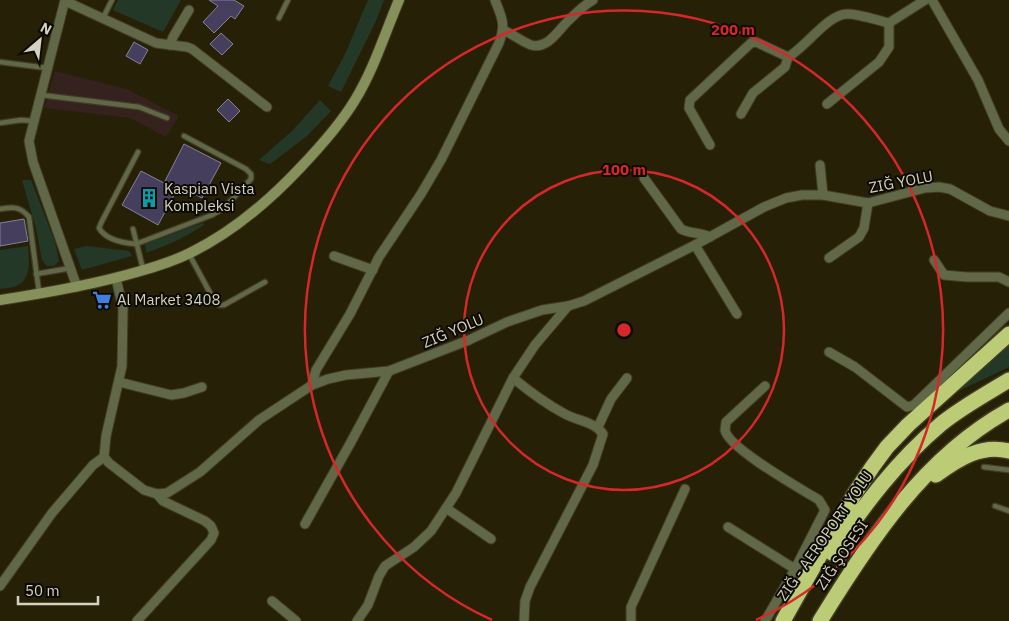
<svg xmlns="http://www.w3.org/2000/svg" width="1009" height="621" font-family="'IBM Plex Sans',sans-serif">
<rect width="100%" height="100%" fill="#262007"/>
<!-- industrial -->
<path fill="#35221e" d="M 55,71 L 127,89 L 179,116 L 166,137 L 130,118 L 44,108 Z"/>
<!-- green -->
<g fill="#243827">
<path d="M 118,0 L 181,0 L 163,32 L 113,10 Z"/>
<path d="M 368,0 L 384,0 L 376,21 L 341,92 L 328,86 L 346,52 Z"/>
<path d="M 320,100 L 331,111 L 307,136 L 270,164 L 259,160 L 292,131 Z"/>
<path d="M 22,180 L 31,180 L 55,242 L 59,261 L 54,266 L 47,266 L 42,260 L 36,228 Z"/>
<path d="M 203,223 L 204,225 C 186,237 166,246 146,253 L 145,244 Z"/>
<path d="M 28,246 C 29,260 32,280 16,286 C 12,288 5,288 0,289 L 0,250 Z"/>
<path d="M 87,246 L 129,251 L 132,256 L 82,270 L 74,249 Z"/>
<path d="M 1009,344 L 1009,367 L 948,396 Z"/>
</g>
<!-- building -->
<g fill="#463e5d" stroke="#857f9a">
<path d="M 209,0 L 234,0 L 244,6 L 235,19 L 231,16 L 214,33 L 203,22 L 218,6 Z"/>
<path d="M 221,33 L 233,44 L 222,55 L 210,44 Z"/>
<path d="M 134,42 L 148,50 L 140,64 L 126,56 Z"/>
<path d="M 228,99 L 240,111 L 229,122 L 217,110 Z"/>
<path d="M 184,144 L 221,163 L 202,198 L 179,186 L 158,225 L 122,205 L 141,171 L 164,183 Z"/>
<path d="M 24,219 L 28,241 L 0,246 L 0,223 Z"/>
</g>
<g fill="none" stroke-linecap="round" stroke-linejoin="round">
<!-- lane casing -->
<g stroke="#423c25" stroke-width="7">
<g id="lane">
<path d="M 103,18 L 112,0"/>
<path d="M 279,18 L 288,0"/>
<path d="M 0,62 L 47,68"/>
<path d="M 41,95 L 139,107 L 167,118"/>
<path d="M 0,123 L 21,120 L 33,121"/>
<path d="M 138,152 L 101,223 L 99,228 C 106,240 123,243 136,244 L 212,215 L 224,208 L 251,179 L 251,174 L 246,169 L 184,136"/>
<path d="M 0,209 C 13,207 20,206 29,217 L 39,292"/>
<path d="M 133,229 L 143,269"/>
<path d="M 189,254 L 215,302 L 219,305 L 224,305 L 265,282"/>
<path d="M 36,274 L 71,268"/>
<path d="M 984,467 L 1009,470"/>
<path d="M 995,506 L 1009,511"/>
</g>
</g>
<!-- street casing -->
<g stroke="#423c25" stroke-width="11">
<g id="street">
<path d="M 65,0 L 29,141 L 33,162 L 77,287"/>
<path d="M 932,0 L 978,80 L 999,129 L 1009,141"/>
<path d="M 65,1 L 156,43 L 187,47 L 192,49 L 267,107"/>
<path d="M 503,30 C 513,34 522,42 531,45 C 548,50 559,29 569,20 C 576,13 584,5 593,0"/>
<path d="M 170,45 L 173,37 L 189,10"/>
<path d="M 827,104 L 879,62 L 889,47 L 889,23"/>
<path d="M 741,114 L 753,93 L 785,67 L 788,57"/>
<path d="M 710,145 L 689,108 L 690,100 L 751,43 L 756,42 L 788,57 C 806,47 828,14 847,14 C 860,14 876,20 889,23 L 925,0"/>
<path d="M 820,165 L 823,195"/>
<path d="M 644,178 L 681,229 C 690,234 700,232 710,237"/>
<path d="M 695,245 L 737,314"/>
<path d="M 334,256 L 373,270"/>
<path d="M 829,258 L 859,237 L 864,228 L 868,203"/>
<path d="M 934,260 L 944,275 L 967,277 L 999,277 L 1009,282"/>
<path d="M 116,278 L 123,309 L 122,366 L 106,436 L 104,457 L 109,463 L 144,490 L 157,494 L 167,493 L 200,472 L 259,420 L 312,385 L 328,379 L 346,375 L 389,371 L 469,340 L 507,322 L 542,310 L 568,306 L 584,301 L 695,245 L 764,207 L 786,198 L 802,195 L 823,195 L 868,203 L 925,188 L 939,187 L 950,189 L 990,211 L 1009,216"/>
<path d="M 829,352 L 855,367 L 907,407 L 914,405 L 1009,313"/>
<path d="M 513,378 C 530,392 546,404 565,414 C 578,421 595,422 603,434 L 593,465 L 530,587 L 525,601 L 524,621"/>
<path d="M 119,382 L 171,395 L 184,393 L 202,387"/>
<path d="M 312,385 L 316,370 L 350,314 L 379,257 L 421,194 L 441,160 L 499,43 C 506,24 502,18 495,0"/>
<path d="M 598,427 L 611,399 L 627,378"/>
<path d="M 446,508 L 491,539"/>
<path d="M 305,524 L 351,442 L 389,371"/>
<path d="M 728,527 L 795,569"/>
<path d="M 0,586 L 52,513 L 93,465 L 104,457"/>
<path d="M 272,601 L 296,621"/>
<path d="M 137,621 L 211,540 L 214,533 L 211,526 L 205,521 L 163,501 L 157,494"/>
<path d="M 357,621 L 368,605 L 379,576 L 385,566 L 414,547 L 431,531 L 456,493 L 513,378 L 535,345 L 568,306"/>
<path d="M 631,621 L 631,607 L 685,489"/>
<path d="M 765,621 L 795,569 L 825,510 L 819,500 C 801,489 728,448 725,430 C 725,428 726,425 726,422 L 765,386"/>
</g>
</g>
<!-- secondary casing -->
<g stroke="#423c25" stroke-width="12">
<path id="secondary" d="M 0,300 C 46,293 92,285 137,272 C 155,267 174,261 190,253 C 233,232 268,202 300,168 C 320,147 340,125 355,100 C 374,69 385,33 399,0"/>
</g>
<!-- highway casing -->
<g stroke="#423c25" stroke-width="18">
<g id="highway">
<path d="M 936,475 C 958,459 981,444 1009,451"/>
<path d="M 832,553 C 863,506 897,461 941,424 C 962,407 986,394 1009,380"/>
<path d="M 783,621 L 855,493 L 873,466 L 887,447 L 908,425 L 1009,334"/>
<path d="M 820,621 C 870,540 924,457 1009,410"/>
</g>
</g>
<!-- lane -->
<use href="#lane" stroke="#616847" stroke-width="4.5"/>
<!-- street -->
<use href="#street" stroke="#616847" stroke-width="9"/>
<!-- secondary -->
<use href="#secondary" stroke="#85905a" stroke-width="10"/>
<!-- highway -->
<use href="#highway" stroke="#bccc76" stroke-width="15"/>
</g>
<!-- distance rings -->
<g fill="none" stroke="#d62828" stroke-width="2.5">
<circle cx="624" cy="330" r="160"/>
<path d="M492 620A319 319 0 1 1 756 620"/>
</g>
<!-- icons -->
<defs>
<g id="building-bare" transform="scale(1.5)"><path d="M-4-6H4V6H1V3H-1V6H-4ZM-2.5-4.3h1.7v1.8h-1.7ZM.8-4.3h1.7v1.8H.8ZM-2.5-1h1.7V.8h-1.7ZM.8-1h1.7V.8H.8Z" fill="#0f9aa8" stroke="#0c0a03" stroke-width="2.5" paint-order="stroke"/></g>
<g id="supermarket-bare" transform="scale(1.5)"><path d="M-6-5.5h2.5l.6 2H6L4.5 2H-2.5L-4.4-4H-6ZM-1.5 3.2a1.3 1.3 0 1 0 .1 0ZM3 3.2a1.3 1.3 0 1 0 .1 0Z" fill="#3f7fe0" stroke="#0c0a03" stroke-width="2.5" paint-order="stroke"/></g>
</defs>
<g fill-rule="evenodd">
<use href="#building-bare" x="149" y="198"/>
<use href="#supermarket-bare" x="102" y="300"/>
</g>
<g text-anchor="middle" stroke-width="4" stroke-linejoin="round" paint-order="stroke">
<!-- street labels -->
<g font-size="15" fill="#d4d1c2" stroke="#0c0a03">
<text transform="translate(901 182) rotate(-11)" y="5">ZIĞ YOLU</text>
<text transform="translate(453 331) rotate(-23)" y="5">ZIĞ YOLU</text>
<text transform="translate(825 536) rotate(-55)" y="5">ZIĞ - AEROPORT YOLU</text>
<text transform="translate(842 555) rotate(-56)" y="5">ZIĞ ŞOSESI</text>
</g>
<!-- poi labels -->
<g font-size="15" fill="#d4d1c2" stroke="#0c0a03" text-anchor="start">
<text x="164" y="194">Kaspian Vista<tspan x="164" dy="17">Kompleksi</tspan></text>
<text x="117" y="305">Al Market 3408</text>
</g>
</g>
<circle cx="624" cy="330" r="8" fill="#d62828" stroke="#0c0a03" stroke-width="2.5"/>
<g font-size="15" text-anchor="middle" font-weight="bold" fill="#d62828" stroke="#0c0a03" stroke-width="4" stroke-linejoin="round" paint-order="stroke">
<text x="733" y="35">200 m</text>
<text x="624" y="175">100 m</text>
</g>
<!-- north arrow -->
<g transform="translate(40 40) rotate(28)" stroke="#0c0a03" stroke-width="4" paint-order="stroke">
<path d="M0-4L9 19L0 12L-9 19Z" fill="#d4d1c2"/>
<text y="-8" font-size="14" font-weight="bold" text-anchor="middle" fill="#d4d1c2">N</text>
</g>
<!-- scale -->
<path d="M18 596v8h80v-8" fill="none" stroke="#d4d1c2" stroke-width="2.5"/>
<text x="25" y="596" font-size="15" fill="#d4d1c2" stroke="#0c0a03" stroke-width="4" paint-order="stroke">50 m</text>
</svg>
